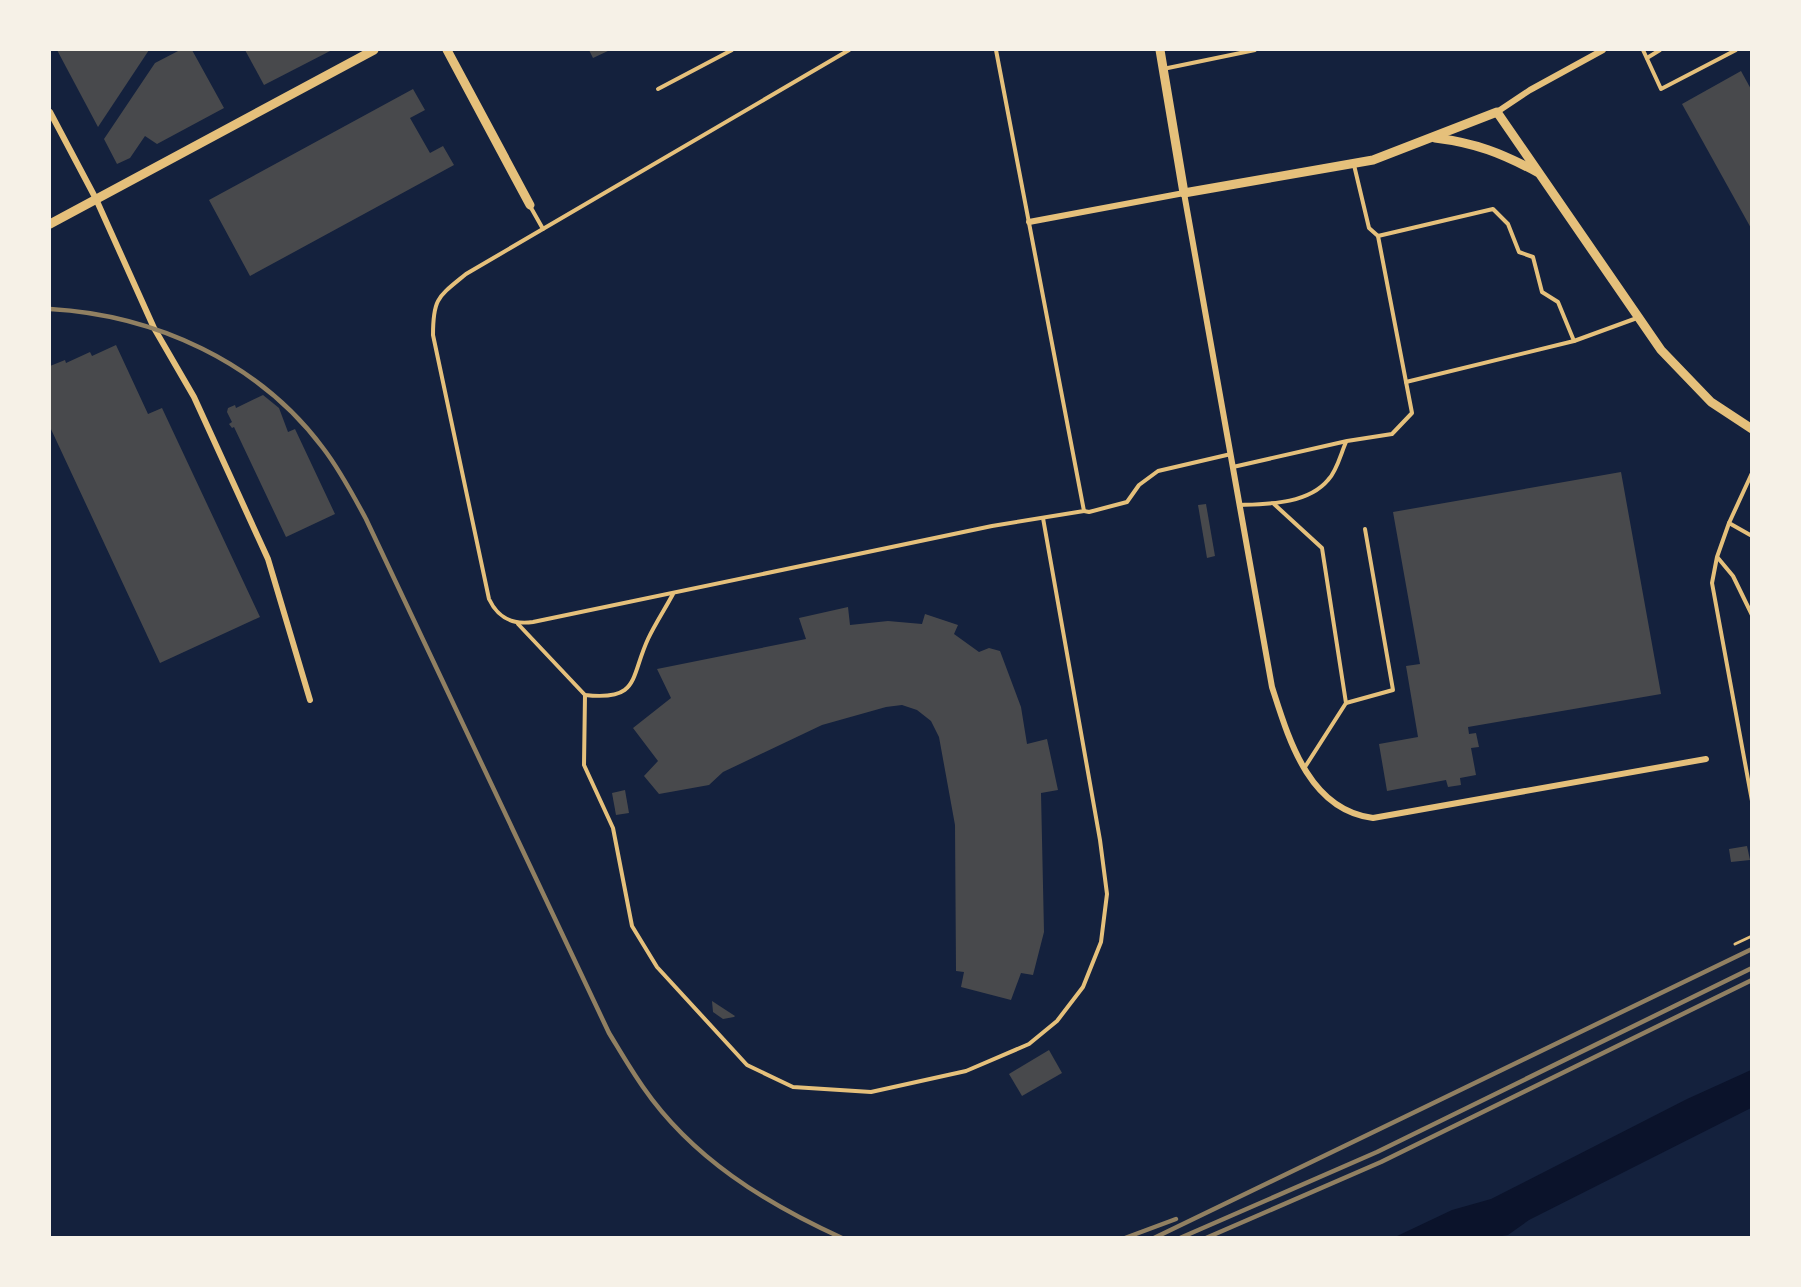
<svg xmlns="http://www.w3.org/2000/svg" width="1801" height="1287" font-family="Helvetica,sans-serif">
<rect width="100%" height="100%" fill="#14213d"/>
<!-- water -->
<path fill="#0b132b" d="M 1751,1070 L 1751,1108 L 1529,1220 L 1508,1235 L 1496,1237 L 1395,1237 L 1452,1210 L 1491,1199 L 1687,1099 Z"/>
<!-- building -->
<g fill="#48494c">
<path d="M 57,50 L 149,50 L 98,127 Z"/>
<path d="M 180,50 L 192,50 L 224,108 L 157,144 L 145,136 L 130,158 L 117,164 L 104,139 L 155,63 Z"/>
<path d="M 245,50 L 332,50 L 264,85 Z"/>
<path d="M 589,50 L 610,50 L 593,58 Z"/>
<path d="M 1741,71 L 1752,91 L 1752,230 L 1682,104 Z"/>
<path d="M 413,89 L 425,110 L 410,118 L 430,153 L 443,146 L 454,165 L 250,276 L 209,200 Z"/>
<path d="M 116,345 L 148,414 L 162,408 L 260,617 L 160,663 L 50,427 L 50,366 L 65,360 L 66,363 L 90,352 L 92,356 Z"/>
<path d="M 263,395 L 279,408 L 288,432 L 295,429 L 335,514 L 286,537 L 234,427 L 232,428 L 229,424 L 232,422 L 227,412 L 228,408 L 235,405 L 236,408 Z"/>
<path d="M 1621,472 L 1661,694 L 1468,727 L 1469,734 L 1476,733 L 1479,747 L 1471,748 L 1476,775 L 1460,778 L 1461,785 L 1448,787 L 1446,780 L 1387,791 L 1379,744 L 1418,737 L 1406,666 L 1420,664 L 1393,512 Z"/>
<path d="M 1206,504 L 1215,556 L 1207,558 L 1198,505 Z"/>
<path d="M 848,607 L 850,625 L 888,621 L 922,624 L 925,614 L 958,625 L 954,634 L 979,652 L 989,648 L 1000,651 L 1021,707 L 1027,744 L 1047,739 L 1058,790 L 1041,793 L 1044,932 L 1033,975 L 1021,973 L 1011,1000 L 961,987 L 964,972 L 956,971 L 955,825 L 939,737 L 931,721 L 917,710 L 902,705 L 886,707 L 822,725 L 723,772 L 709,785 L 659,794 L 644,776 L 658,761 L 633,728 L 671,698 L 657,669 L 806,639 L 799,618 Z"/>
<path d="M 625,790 L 629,813 L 616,815 L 612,793 Z"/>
<path d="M 1747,846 L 1750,860 L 1731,862 L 1729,849 Z"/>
<path d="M 712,1001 L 735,1016 L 734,1017 L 723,1019 L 713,1012 Z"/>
<path d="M 1049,1050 L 1062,1073 L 1022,1096 L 1009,1074 Z"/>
</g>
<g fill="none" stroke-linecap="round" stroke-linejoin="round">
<!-- path -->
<path stroke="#e5c07b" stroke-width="3" d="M 1735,944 L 1752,936"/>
<!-- service -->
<g stroke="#e5c07b" stroke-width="4">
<path d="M 849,50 L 466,274 C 438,297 433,298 433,335 L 489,599 C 498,618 512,625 533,622 L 992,526 L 1084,511 L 996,50"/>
<path d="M 1643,50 L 1661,89 L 1736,50"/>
<path d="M 1647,58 L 1660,50"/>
<path d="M 1163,69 L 1255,50"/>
<path d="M 658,89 L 732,50"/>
<path d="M 1354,165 L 1369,228 L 1378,236 L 1493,209 L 1508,224 L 1519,252 L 1533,257 L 1542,292 L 1558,302 L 1574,341"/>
<path d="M 530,206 L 543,229"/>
<path d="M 1406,382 L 1574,341 L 1637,318"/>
<path d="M 1233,467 L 1347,441 L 1392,434 L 1412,413 L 1378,236"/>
<path d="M 1752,473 L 1729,523 L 1752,536"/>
<path d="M 1274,504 L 1322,548 L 1346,703 L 1305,767"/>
<path d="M 1240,505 C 1268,504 1308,504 1328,480 C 1337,471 1341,453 1346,442"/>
<path d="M 1084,511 L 1089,512 L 1127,502 L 1139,485 L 1158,471 L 1231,454"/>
<path d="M 1729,523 L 1717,557 L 1712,583 L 1752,801"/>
<path d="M 1718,558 L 1733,576 L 1752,615"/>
<path d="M 518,624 L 585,695 C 640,701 630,678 648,639 C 655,624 665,609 673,594"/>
<path d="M 585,695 L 584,765 L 613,828 L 632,926 L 657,967 L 747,1065 L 793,1087 L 871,1092 L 966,1071 L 1029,1044 L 1057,1021 L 1083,987 L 1101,942 L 1107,894 L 1100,840 L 1043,518"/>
<path d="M 1346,703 L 1393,690 L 1365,529"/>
</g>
<!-- minor -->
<g stroke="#e5c07b" stroke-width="6">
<path d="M 50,112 L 96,199 L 154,328 L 194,397 L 268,559 L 310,700"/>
<path d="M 1497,112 L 1530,90 L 1603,50"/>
<path d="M 1029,222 L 1184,193 L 1272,687 C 1289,740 1309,810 1373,818 L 1706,759"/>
</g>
<!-- tertiary -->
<g stroke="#e5c07b" stroke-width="9">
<path d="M 447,50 L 530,205"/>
<path d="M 1160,50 L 1184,193 L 1373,160 L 1497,112 L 1661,350 L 1711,402 L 1752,429"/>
<path d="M 1435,138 C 1476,143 1501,153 1537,172"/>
<path d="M 50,224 L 374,50"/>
</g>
<!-- rail -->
<g stroke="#918062" stroke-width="4.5">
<path d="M 50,309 C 155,315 259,362 323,448 C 340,470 353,495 366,519 L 609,1033 C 620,1051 631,1070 643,1087 C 692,1158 765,1203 842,1238"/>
<path d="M 1125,1238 L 1176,1219"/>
<path d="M 1154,1238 L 1752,949"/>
<path d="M 1180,1238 L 1377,1152 L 1752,968"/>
<path d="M 1206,1238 L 1381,1162 L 1752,980"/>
</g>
</g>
<!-- border -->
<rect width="1801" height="1287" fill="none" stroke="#f6f1e7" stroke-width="102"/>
</svg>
